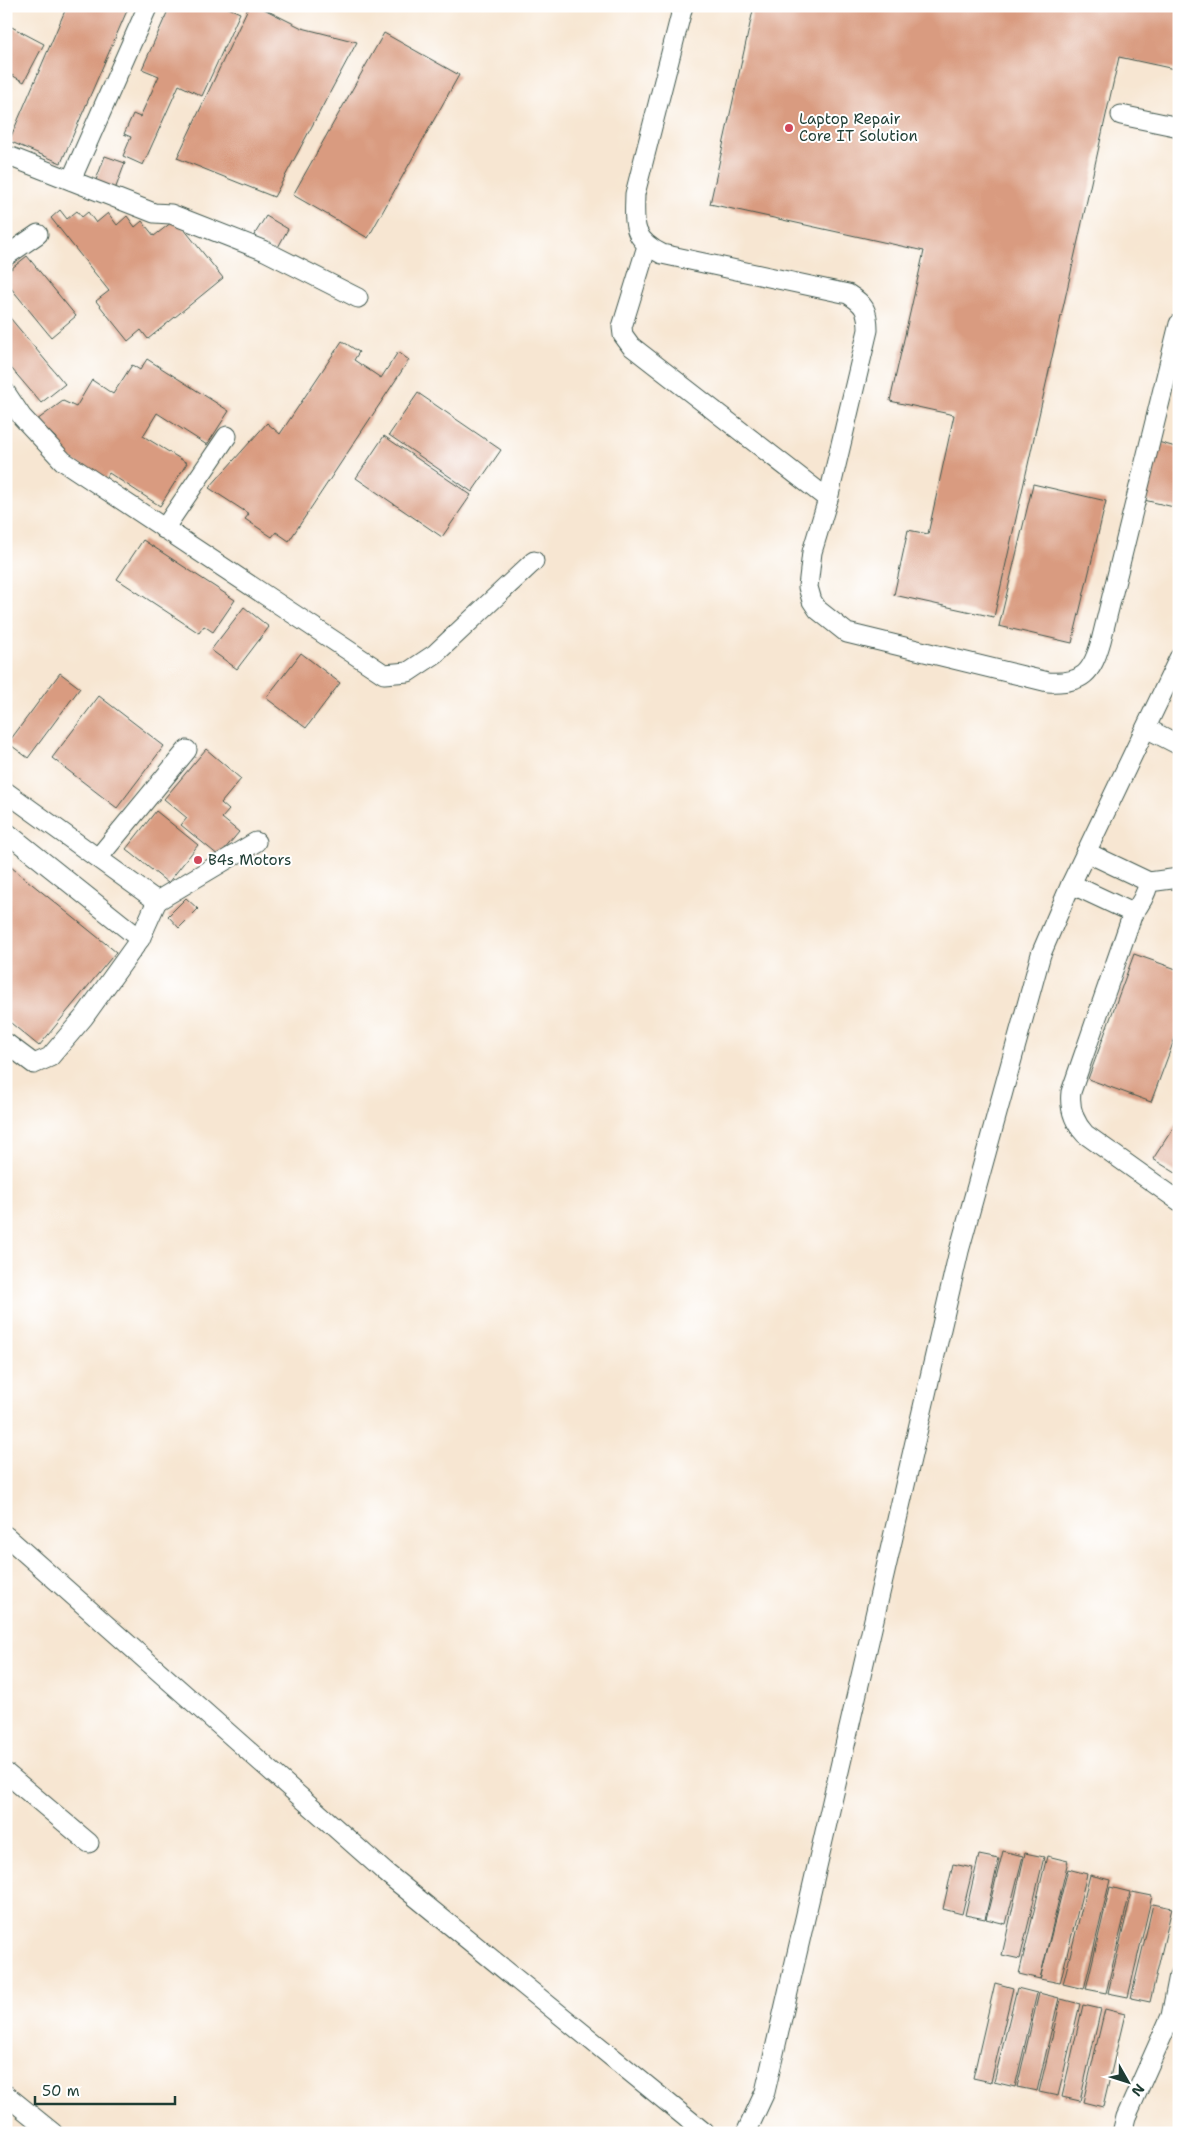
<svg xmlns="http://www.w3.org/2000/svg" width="1185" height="2139" font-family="'Shantell Sans',sans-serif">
<rect width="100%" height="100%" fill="#fff"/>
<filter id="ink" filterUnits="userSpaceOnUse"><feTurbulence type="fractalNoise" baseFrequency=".02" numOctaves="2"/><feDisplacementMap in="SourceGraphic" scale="10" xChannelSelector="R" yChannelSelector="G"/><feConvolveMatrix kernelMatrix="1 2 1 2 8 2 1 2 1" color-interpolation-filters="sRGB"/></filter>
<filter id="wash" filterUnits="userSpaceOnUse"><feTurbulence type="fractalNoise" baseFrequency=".0096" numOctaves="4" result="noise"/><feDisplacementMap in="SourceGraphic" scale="20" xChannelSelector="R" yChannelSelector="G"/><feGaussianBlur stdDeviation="1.12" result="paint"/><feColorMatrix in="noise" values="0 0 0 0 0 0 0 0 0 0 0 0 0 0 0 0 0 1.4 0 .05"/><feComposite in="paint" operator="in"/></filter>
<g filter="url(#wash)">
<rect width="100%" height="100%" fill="#f7e6d2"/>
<g id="blocks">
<!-- building -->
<g fill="#d99b80">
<path d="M 67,6 L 129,6 L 61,163 L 9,141 Z"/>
<path d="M 170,6 L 224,6 L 240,13 L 202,96 L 179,85 L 143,165 L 123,156 L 131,137 L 124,134 L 133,114 L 140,117 L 159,76 L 142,69 Z"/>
<path d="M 249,6 L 258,6 L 302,28 L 357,42 L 274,197 L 177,158 Z"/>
<path d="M 754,6 L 1179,6 L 1179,70 L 1119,57 L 994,617 L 894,595 L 908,530 L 928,534 L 954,415 L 890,401 L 924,251 L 710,204 Z"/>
<path d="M 6,24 L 44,44 L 24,82 L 6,72 Z"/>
<path d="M 384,33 L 459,75 L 368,238 L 293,195 Z"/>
<path d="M 105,156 L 125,163 L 113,195 L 93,188 Z"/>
<path d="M 60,210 L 67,219 L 77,211 L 82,217 L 88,212 L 96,223 L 108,213 L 117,225 L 127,216 L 135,227 L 142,221 L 154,236 L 176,219 L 223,278 L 148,339 L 141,330 L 128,341 L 96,301 L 109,291 L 51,218 Z"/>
<path d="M 266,216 L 288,229 L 276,251 L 253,237 Z"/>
<path d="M 27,256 L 76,316 L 51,337 L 6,282 L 6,273 Z"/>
<path d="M 6,313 L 65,384 L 41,403 L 6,362 Z"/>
<path d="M 342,341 L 359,352 L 354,360 L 381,378 L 398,352 L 409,360 L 289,541 L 276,532 L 272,537 L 245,519 L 249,514 L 209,488 L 267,423 L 280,434 Z"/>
<path d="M 147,359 L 229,411 L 207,445 L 157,413 L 143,436 L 187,463 L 160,506 L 109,473 L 105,480 L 51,446 L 56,438 L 37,420 L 63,401 L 76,407 L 92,380 L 113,394 L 132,365 L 140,370 Z"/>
<path d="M 418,393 L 501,450 L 472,492 L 389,435 Z"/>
<path d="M 384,436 L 471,495 L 442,537 L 356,478 Z"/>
<path d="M 1158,442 L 1179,448 L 1178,508 L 1144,500 Z"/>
<path d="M 1033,484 L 1106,501 L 1072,643 L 999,626 Z"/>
<path d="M 143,540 L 235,600 L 213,632 L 204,626 L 199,633 L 117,579 Z"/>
<path d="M 244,607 L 269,627 L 237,669 L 211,650 Z"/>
<path d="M 301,653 L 340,683 L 306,728 L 266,698 Z"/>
<path d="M 60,673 L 80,688 L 28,758 L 8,743 Z"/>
<path d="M 99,696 L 164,746 L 117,808 L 52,758 Z"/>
<path d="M 206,749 L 241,779 L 221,803 L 229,810 L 222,818 L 239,832 L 219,856 L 181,825 L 187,818 L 164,799 Z"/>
<path d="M 156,811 L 198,845 L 168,883 L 126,849 Z"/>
<path d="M 6,863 L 116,952 L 39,1046 L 6,1019 Z"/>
<path d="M 186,898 L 198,909 L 179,928 L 168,916 Z"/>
<path d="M 1134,954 L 1179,970 L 1179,1027 L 1151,1102 L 1088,1079 Z"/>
<path d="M 1179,1119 L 1179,1175 L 1153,1159 Z"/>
<path d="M 1003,1851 L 1023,1856 L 1006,1924 L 986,1919 Z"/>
<path d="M 1025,1853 L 1044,1857 L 1020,1959 L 1002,1955 Z"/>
<path d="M 979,1855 L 999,1859 L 985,1919 L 965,1915 Z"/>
<path d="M 1047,1856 L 1068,1861 L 1040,1979 L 1019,1974 Z"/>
<path d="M 953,1864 L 973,1868 L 962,1914 L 943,1909 Z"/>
<path d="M 1068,1869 L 1087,1874 L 1060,1983 L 1040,1979 Z"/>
<path d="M 1090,1875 L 1110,1880 L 1084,1989 L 1063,1984 Z"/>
<path d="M 1110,1887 L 1130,1892 L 1106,1993 L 1086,1989 Z"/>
<path d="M 1132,1892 L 1152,1896 L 1128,1997 L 1108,1993 Z"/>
<path d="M 1153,1904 L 1172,1908 L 1150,2002 L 1131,1998 Z"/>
<path d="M 995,1983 L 1013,1988 L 991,2082 L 973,2078 Z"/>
<path d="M 1017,1988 L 1037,1993 L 1015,2087 L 994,2082 Z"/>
<path d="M 1039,1993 L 1059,1998 L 1037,2091 L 1017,2087 Z"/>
<path d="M 1061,1999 L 1080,2004 L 1058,2096 L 1039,2092 Z"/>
<path d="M 1083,2005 L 1101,2009 L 1080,2101 L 1062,2097 Z"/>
<path d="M 1105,2009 L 1125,2014 L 1103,2107 L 1083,2102 Z"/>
</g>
</g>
</g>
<g filter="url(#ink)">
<use href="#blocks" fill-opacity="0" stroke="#3f564c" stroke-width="1"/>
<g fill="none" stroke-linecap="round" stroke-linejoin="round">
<!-- minor casing -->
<g stroke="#3f564c" stroke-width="21">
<g id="minor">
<path d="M 683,6 L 635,194 C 634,225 632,239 662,254 L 848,294 C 864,304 868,310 868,330 L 828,499 L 812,552 L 808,587 L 812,601 L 818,610 L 847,633 L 1048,682 C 1083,684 1092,673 1101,641 L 1179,324"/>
<path d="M 1121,115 L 1179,127"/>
<path d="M 6,155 L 154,213 L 171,214 L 265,251 L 358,298"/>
<path d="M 71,180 L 147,8"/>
<path d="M 647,246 L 622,327 L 623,335 L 631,346 L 828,499"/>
<path d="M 6,256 L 38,234"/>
<path d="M 6,393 L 22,417 L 63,461 L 384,674 L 408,672 L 435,654 L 534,561"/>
<path d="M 164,529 L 227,436"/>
<path d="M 1146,728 L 1179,745"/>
<path d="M 6,792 L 157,901 L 256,842"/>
<path d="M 6,832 L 140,939"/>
<path d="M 1086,852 L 1149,882"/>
<path d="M 98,858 L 187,750"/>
<path d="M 1179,878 L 1149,882 C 1146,894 1142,903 1133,913 L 1071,1092 C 1069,1109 1074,1122 1085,1134 L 1179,1201"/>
<path d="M 1071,884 L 1133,913"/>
<path d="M 6,1043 L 34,1064 L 50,1057 L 84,1017 L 140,939 L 157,901"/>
<path d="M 6,1536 L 385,1872 L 705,2133"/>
<path d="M 6,1773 L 89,1843"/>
<path d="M 6,2095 L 53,2133"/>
<path d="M 746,2133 L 765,2092 L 959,1251 L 1041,954 L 1071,884 L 1179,658"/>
<path d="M 1122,2133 L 1126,2117 L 1171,2016 L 1179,1975"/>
</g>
</g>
<!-- minor -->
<use href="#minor" stroke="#fff" stroke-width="19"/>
</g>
</g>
<!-- markers -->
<g fill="#d1495b" stroke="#fff" stroke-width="2">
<circle cx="789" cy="128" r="5"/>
<circle cx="198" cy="860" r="5"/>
</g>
<g text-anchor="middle" stroke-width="4" stroke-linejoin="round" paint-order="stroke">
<!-- poi labels -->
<g font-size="15" fill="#1f3d34" stroke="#fff" text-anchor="start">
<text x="799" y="124">Laptop Repair<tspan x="799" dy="17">Core IT Solution</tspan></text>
<text x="208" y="865">B4s Motors</text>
</g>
</g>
<!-- margin -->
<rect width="1185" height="2139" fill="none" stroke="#fff" stroke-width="25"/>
<!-- north arrow -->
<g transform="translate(1128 2082) rotate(129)" stroke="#ffffff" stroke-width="4" paint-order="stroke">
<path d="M0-4L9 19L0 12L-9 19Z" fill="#1f3d34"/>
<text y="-8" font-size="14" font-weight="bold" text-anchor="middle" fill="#1f3d34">N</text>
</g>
<!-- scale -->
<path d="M35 2096v8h140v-8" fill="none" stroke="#1f3d34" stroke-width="2.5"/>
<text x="42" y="2096" font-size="15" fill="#1f3d34" stroke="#ffffff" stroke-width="4" paint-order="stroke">50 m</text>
</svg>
